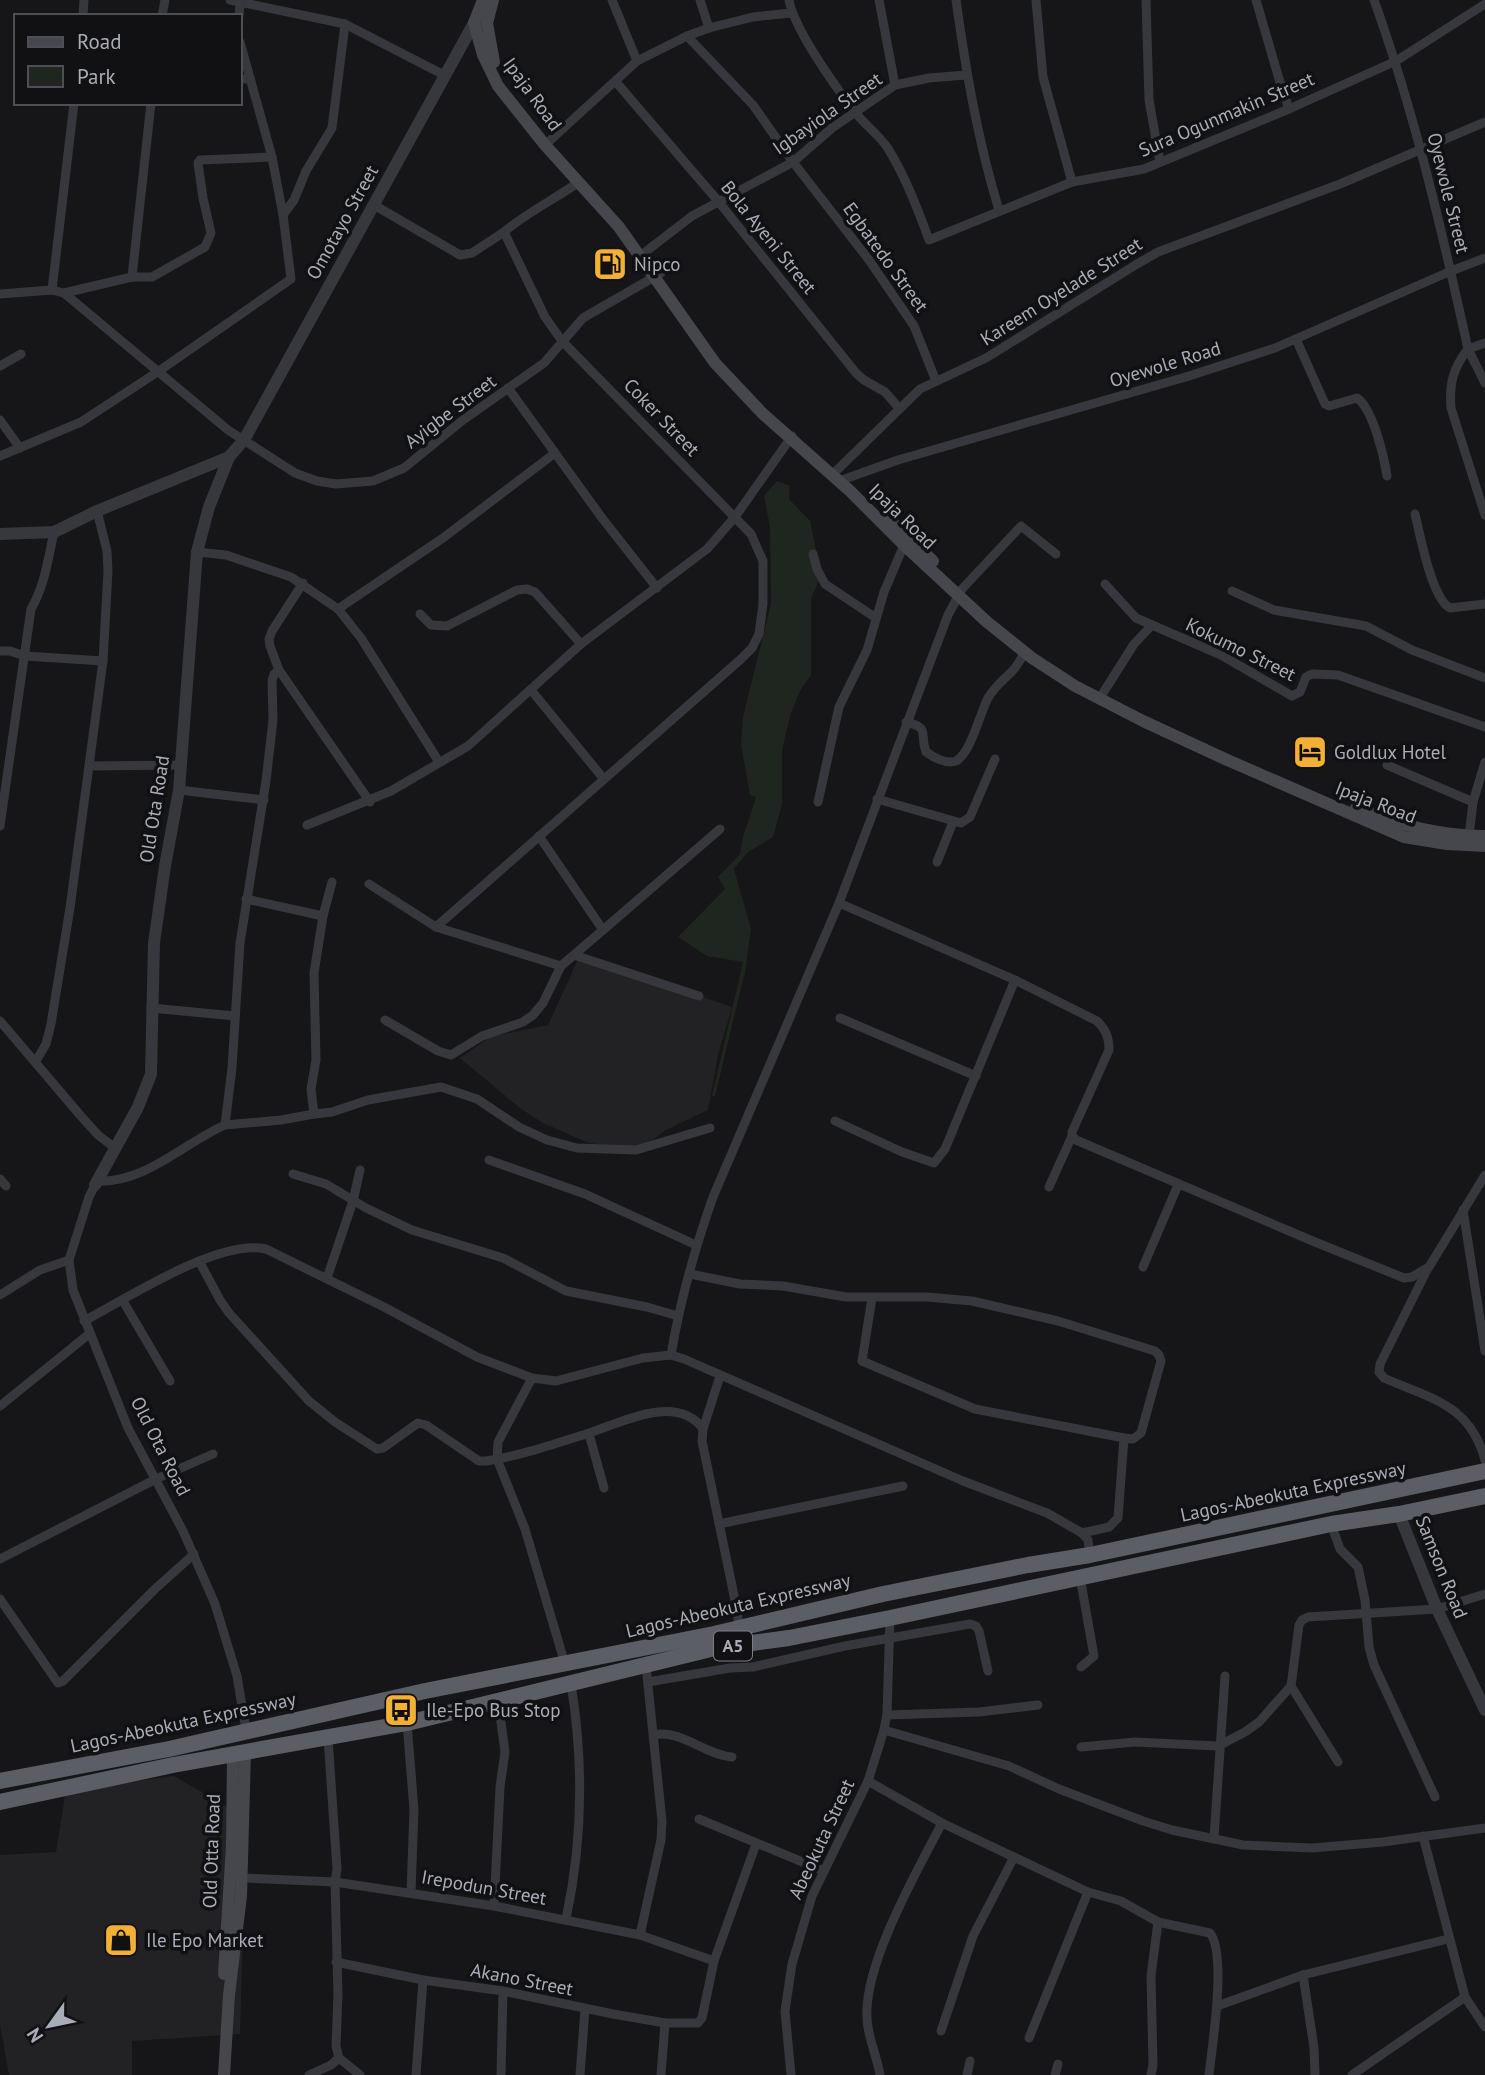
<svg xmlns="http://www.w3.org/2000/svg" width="1485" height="2075" font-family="'PT Sans',sans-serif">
<rect width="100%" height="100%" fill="#161618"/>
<!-- built -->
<g fill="#222225">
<path d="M 580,955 L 732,1007 L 718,1055 L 708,1110 L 664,1131 L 638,1152 L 586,1142 L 543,1123 L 521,1109 L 460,1058 L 490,1037 L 548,1025 Z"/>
<path d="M 174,1776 L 241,1815 L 246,1825 L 240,2034 L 132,2041 L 132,2075 L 9,2075 L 0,2024 L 0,1855 L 56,1852 L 66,1790 Z"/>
</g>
<!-- green -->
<path fill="#1e261f" d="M 777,481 L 790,486 L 789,499 L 810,521 L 821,575 L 811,599 L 811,675 L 801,689 L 791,713 L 782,750 L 782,804 L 773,837 L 748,852 L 734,869 L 751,929 L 745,972 L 715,1096 L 712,1096 L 743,962 L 707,956 L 678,937 L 725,889 L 718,877 L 740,854 L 743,837 L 756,797 L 750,795 L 741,744 L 743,717 L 771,604 L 770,527 L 764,496 Z"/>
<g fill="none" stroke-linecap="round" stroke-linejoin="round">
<!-- minor -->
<g stroke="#37383d" stroke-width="9">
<path d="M 230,0 L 345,24 L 444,75"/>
<path d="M 612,0 L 637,61"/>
<path d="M 700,0 L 709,28"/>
<path d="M 789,0 C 794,29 835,86 854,111 C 864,124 878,134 887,147 C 905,175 918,209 929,240 L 1072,182 L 1144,169 L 1289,109 L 1396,61 L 1485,4"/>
<path d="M 879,0 L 895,85"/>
<path d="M 956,0 C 966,71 978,142 999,210"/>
<path d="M 1036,0 L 1043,77 L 1072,182"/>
<path d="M 1146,0 L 1149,100 L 1160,162"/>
<path d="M 1256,0 L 1279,79 L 1289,109"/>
<path d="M 1374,0 C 1415,114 1442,231 1468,349 C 1453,368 1449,384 1451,408 L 1485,515"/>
<path d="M 83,16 L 84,0"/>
<path d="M 162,16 L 165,0"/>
<path d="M 239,16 L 240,4"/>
<path d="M 687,36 L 753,105 L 793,162 L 869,260 L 914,326 L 936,381"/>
<path d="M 240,79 L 250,79"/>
<path d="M 616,82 L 718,201 L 856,373 L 864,380 L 885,392 L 899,408"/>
<path d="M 545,145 L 637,61 L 687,36 L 709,28 L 753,17 L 791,13"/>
<path d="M 374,205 L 460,255 L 472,253 L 504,232"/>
<path d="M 283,215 L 294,200 L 306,171 L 332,128 L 345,24"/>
<path d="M 640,256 L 692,216 L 793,162 L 832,128 L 895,85 L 929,78 L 966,75"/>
<path d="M 132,277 L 151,103"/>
<path d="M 52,290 L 74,103"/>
<path d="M 64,293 L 132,277 L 152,277 L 205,247 L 211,233 L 203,198 L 198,163 L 200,160 L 272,157"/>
<path d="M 0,294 L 52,290 L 64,293 L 228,430 L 295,473 L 317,481 L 336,484 L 373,481 L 404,468 L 463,420 L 544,363 L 583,318 L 661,273"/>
<path d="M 1296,339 L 1325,404 L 1329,406 L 1357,398 C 1373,409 1384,456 1387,476"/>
<path d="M 1485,343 L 1468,349 L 1485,383"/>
<path d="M 0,366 L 21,354"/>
<path d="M 508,388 L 602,518 L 657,588"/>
<path d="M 0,420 L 20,448"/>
<path d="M 0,456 L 81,422 L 159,371 L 291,279 L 283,215 L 272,157 L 240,42"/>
<path d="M 832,475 L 920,389 L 986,358 L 1137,264 L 1158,252 L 1340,184 L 1485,122"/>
<path d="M 839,481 L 898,460 L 1189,376 L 1275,348 L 1451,271 L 1485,258"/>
<path d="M 1415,514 C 1420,535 1432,599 1450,608 L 1485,604"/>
<path d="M 197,552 L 226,555 L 291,577 L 338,609 L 361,638 L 439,762"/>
<path d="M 813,554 L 817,569 L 825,584 L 876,618"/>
<path d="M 303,583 L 272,631 L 269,639 L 270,646 L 279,670 L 370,802"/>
<path d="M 1105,584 L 1136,618 L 1221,655 L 1292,696 L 1300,692 L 1306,677 L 1312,674 L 1338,675 L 1485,727"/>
<path d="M 1232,591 L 1274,610 L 1366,626 L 1412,650 L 1485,678"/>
<path d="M 338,609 L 443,538 L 555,453"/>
<path d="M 420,614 L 431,625 L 447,626 L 517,590 L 527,589 L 535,592 L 581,644"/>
<path d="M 0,651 L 10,651 L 25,656 L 103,661"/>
<path d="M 279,670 L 274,674 L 272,681 L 273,720 L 266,781 L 240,943 L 232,1068 L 225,1125 L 281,1120 L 314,1114"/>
<path d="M 531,690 L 603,778"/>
<path d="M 1103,693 L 1134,644 L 1152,625"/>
<path d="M 906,722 C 931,728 919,733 926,752 C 933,757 947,765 956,761 C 971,753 980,713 988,698 C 999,679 1016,674 1024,652"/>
<path d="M 1387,765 L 1473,802"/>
<path d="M 89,766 L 182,765"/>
<path d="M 179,790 L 264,800"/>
<path d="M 877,799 L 961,823 L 970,817 L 995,759"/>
<path d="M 818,802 L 839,707 L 867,650 L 884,592 L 904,545"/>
<path d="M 307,825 L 391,791 L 468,746 L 581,644 L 707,549 L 735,517 L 792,436"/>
<path d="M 0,826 L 31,609 C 45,585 48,559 54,532"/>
<path d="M 1469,836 L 1473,802 L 1485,762"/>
<path d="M 937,862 L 953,822"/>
<path d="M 332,882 L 323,916 L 314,973 L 316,1060 L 311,1089 L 314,1114 L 332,1112 L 368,1100 L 441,1087 L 477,1099 L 519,1127 L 547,1140 L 577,1148 L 636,1150 L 710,1128"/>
<path d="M 369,884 L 436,927 L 561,966 L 603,930 L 539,836"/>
<path d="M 246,899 L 323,916"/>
<path d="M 839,903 L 1015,980 L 1097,1021 C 1106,1030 1109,1037 1109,1050 L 1072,1132 L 1072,1136 L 1076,1140 L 1315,1242 L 1404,1278 L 1412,1277 L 1429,1267 L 1485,1175"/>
<path d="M 436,927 L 741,659 L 752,648 L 759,634 L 763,604 L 763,561 L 751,534 L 562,341 L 545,317 L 504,232 C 526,213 555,199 579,182"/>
<path d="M 603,930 L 720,829"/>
<path d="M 574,955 L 699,996"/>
<path d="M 151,1008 L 235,1016"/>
<path d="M 840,1018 L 976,1076"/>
<path d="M 385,1020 L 438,1051 L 451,1055 L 482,1036 L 523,1022 L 533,1015 L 543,1003 L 561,966"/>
<path d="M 0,1021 L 80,1115 L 98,1135 L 115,1148"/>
<path d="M 36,1061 L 46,1044 L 51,1024 L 70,908 L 103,661 L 108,571 L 107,551 L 97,511"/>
<path d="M 835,1121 L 902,1152 L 934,1163 L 945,1149 L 1015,980"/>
<path d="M 489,1160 L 585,1194 L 696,1245"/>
<path d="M 293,1174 L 326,1184 L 366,1208 L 412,1230 L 503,1258 L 566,1291 L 647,1307 L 678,1316"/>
<path d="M 0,1179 L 6,1186"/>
<path d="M 97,1181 C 144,1184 184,1143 225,1125"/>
<path d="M 95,1185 L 89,1197 L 69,1260 L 73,1290 L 128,1428 L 183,1531 L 215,1604 L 237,1676 L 246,1730"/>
<path d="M 1049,1187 L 1072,1136"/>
<path d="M 1463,1210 L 1485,1351"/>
<path d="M 199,1261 L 220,1300 L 229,1313 L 309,1401 L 335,1422 L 377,1449 L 383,1448 L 418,1423 L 426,1425 L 479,1461 L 486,1461 C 520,1456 554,1444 586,1434 C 619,1424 676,1392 703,1429"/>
<path d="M 1143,1267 L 1178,1185"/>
<path d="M 1428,1268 L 1380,1364 L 1379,1372 L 1384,1378 C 1431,1399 1470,1404 1485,1460"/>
<path d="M 690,1274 L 740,1284 L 783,1286 L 846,1297 L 927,1297 L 972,1301 L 1058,1321 L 1155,1351 L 1159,1355 L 1161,1361 L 1141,1433 L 1133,1439 L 1124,1438 L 1118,1518 L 1109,1527 L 1082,1533"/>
<path d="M 327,1278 L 353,1201 L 360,1170"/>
<path d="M 0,1295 L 40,1270 L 69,1260"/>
<path d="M 872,1298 L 862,1361 L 975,1409 L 1124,1438"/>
<path d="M 123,1301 L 170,1381"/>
<path d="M 84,1321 C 126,1299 219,1238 266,1249 L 384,1307 L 477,1357 L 532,1378 L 556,1381 L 643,1358 L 671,1355 L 684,1359 L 963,1481 L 1047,1513 L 1082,1533 L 1088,1540 L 1090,1555"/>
<path d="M 671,1355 C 680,1301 695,1248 713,1197 L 839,903 L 948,615 L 962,589 L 1021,526 L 1056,554"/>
<path d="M 720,1376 L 703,1429 L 702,1441 L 737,1610 L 739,1627"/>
<path d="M 532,1378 L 498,1442 L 497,1459 L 525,1529 L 565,1664"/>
<path d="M 0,1406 L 89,1334"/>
<path d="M 589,1434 L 604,1488"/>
<path d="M 719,1524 L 903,1486"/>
<path d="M 1331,1524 L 1340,1549 L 1358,1567 L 1365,1600 L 1369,1647 L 1374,1665 L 1435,1797"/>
<path d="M 0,1559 L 156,1479 L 213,1454"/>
<path d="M 1080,1577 L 1094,1656 L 1081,1667"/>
<path d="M 0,1599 L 58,1683 L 63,1681 L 155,1589 L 194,1554"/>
<path d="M 648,1682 L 730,1668 L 753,1667 L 845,1646 L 970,1624 L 976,1626 L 979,1631 L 988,1671"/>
<path d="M 1291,1686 L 1338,1762"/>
<path d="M 887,1715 L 979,1712 L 1038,1705"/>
<path d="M 407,1723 L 414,1810 L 411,1892"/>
<path d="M 884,1730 L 1009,1766 L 1059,1789 L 1143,1821 L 1172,1830 L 1243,1845 L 1312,1848 L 1383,1842 L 1485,1828"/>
<path d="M 654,1735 C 681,1729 705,1755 732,1757"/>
<path d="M 328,1738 L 337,1869 L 335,1882 L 338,1994 L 336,2046 L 339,2058 L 360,2075"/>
<path d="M 1081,1747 L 1135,1742 L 1218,1746 L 1245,1732 L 1259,1722 L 1291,1686 L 1299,1625 L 1302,1620 L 1308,1617 L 1437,1609 L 1485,1594"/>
<path d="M 868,1781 L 942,1823 L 1088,1892 L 1121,1901 L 1158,1922 L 1210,1933 C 1227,1954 1212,2047 1209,2075"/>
<path d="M 699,1819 L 824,1871"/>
<path d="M 1423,1836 L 1465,1997 L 1485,2027"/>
<path d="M 1214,1838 L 1225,1676"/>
<path d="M 242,1878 L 335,1882 L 494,1906 L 640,1935 L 714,1961"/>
<path d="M 494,1906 L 500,1787 L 505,1752 L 498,1700"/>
<path d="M 566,1919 C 583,1840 584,1764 571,1684"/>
<path d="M 640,1935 L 661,1840 L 662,1821 L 646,1666"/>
<path d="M 336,1962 L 423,1980 L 503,1991 L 613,2014 L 665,2023 L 698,2023 L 702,2018 L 714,1961 L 756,1844"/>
<path d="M 1303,1975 L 1314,2048 L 1315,2075"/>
<path d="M 1217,2006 L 1303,1975 L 1448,1939"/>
<path d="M 941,2031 L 973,1936 L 1014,1857"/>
<path d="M 1029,2038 L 1088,1892"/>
<path d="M 309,2075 L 331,2065 L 339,2058"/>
<path d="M 416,2075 L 423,1980"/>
<path d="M 501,2075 L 503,1991"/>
<path d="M 580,2075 L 585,2009"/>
<path d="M 661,2075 L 665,2023"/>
<path d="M 791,2075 L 785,2011 L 792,1964 L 812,1896 L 868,1781 L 884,1730 L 887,1714 L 890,1618"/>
<path d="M 880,2075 C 877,2056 867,2036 867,2017 C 864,1964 917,1871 942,1823"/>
<path d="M 967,2075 L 970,2061"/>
<path d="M 1055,2075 L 1058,2064"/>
<path d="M 1151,2075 L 1153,2065 L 1151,1976 L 1158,1922"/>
<path d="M 1352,2075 L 1465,1997"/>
</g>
<!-- tertiary -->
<g stroke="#37383d" stroke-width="12">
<path d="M 0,534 L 54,532 L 97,511 L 229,457"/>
<path d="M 95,1185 L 138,1107 L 151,1074 L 154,943 L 165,866 L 179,790 L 197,552 L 209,507 L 229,457 L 244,440 L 474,23 L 481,23"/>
<path d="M 1399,1514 L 1437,1609 L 1485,1710"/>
</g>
<!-- secondary -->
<g stroke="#45474d" stroke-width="12">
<path d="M 483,0 L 474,23 L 483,55 L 498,86 L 545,145 L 619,227 L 715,363 L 762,413 L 850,491 L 904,545 L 987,622 L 1032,658 L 1075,686 L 1143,721 L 1225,759 L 1404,837 L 1447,844 L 1485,846"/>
<path d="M 493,0 L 487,23 L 494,62"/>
<path d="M 886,516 L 933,561"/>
<path d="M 1356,808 C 1398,825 1440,836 1485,836"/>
<path d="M 224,1974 L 232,1845 L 233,1754"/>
<path d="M 224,2075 L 229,1995 L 241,1896 L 245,1752"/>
</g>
<!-- trunk -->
<g stroke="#5b5e65" stroke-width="16">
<path d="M 0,1781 L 169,1749 L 425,1691 L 714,1634 L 883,1594 L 1028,1565 L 1090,1555 L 1485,1471"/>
<path d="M 0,1802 L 173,1765 L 407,1723 L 715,1648 L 789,1638 L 890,1618 L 1331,1524 L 1399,1514 L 1485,1496"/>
</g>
</g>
<!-- icons -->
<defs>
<g id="fuel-square" transform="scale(1.75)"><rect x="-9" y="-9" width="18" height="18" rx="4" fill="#f2b134" stroke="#111113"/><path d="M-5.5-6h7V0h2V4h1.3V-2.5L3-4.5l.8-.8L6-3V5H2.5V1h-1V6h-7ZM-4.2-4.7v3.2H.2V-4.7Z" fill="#111"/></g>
<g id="hotel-square" transform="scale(1.75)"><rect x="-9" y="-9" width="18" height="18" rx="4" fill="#f2b134" stroke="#111113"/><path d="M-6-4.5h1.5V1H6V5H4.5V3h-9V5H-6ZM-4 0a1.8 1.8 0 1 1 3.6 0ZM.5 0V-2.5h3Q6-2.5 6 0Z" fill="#111"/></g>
<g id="bus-square" transform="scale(1.75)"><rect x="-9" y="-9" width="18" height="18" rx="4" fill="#f2b134" stroke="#111113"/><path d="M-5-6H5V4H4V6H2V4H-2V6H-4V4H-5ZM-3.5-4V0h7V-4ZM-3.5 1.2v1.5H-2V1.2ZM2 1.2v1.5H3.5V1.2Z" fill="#111"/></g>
<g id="shop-square" transform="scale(1.75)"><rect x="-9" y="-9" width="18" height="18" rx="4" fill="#f2b134" stroke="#111113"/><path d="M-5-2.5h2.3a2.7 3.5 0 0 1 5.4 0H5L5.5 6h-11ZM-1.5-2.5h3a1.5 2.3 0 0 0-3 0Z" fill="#111"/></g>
</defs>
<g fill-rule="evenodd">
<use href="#fuel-square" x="610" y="264"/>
<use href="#hotel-square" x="1310" y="752"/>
<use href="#bus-square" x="401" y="1710"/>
<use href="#shop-square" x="121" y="1940"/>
</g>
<g text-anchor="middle" stroke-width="7" stroke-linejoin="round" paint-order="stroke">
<!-- shield labels -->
<rect fill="#111113" stroke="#7b7e86" stroke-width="2" x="714" y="1631.5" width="38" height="29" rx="5"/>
<g font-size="18" font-weight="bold" fill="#a8adb8">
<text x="733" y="1652">A5</text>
</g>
<!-- street labels -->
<g font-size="19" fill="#a8adb8" stroke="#111113">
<text transform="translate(533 94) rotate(54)" y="7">Ipaja Road</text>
<text transform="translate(827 113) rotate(-35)" y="7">Igbayiola Street</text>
<text transform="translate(1226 114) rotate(-23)" y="7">Sura Ogunmakin Street</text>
<text transform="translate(1449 193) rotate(76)" y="7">Oyewole Street</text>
<text transform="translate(342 222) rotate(-61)" y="7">Omotayo Street</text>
<text transform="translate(769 237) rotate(51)" y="7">Bola Ayeni Street</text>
<text transform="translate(886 257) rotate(54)" y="7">Egbatedo Street</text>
<text transform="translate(1061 291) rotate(-32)" y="7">Kareem Oyelade Street</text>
<text transform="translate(1165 364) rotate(-17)" y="7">Oyewole Road</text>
<text transform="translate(450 411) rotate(-37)" y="7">Ayigbe Street</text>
<text transform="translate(662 417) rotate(46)" y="7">Coker Street</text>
<text transform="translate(903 516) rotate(44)" y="7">Ipaja Road</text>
<text transform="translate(1241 649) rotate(26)" y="7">Kokumo Street</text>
<text transform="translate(1376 802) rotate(21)" y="7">Ipaja Road</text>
<text transform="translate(154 809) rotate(-81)" y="7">Old Ota Road</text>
<text transform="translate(161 1446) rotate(63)" y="7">Old Ota Road</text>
<text transform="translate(1293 1491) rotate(-12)" y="7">Lagos-Abeokuta Expressway</text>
<text transform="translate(1442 1567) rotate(68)" y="7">Samson Road</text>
<text transform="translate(738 1605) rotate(-13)" y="7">Lagos-Abeokuta Expressway</text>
<text transform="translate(183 1722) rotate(-12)" y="7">Lagos-Abeokuta Expressway</text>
<text transform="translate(821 1839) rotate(-65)" y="7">Abeokuta Street</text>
<text transform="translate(211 1851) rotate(-88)" y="7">Old Otta Road</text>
<text transform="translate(484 1887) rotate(10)" y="7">Irepodun Street</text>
<text transform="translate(522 1979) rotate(11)" y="7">Akano Street</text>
</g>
<!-- poi labels -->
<g font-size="19" fill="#a8adb8" stroke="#111113" text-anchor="start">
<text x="634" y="271">Nipco</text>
<text x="1334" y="759">Goldlux Hotel</text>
<text x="426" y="1717">Ile-Epo Bus Stop</text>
<text x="146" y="1947">Ile Epo Market</text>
</g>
</g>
<!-- legend -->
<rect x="14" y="14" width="228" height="91" fill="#111113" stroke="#4d4f55" stroke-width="2"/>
<rect x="28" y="37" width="35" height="10" fill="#45474d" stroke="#4d4f55" stroke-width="2"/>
<text x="77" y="49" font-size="21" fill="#a8adb8">Road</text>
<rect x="28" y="66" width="35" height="21" fill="#1e261f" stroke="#4d4f55" stroke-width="2"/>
<text x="77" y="84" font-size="21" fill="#a8adb8">Park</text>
<!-- north arrow -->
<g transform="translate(49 2026) rotate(237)" stroke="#111113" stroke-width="5" paint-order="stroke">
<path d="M0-5L12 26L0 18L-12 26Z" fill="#a8adb8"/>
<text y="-10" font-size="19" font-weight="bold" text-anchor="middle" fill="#a8adb8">N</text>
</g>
</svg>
